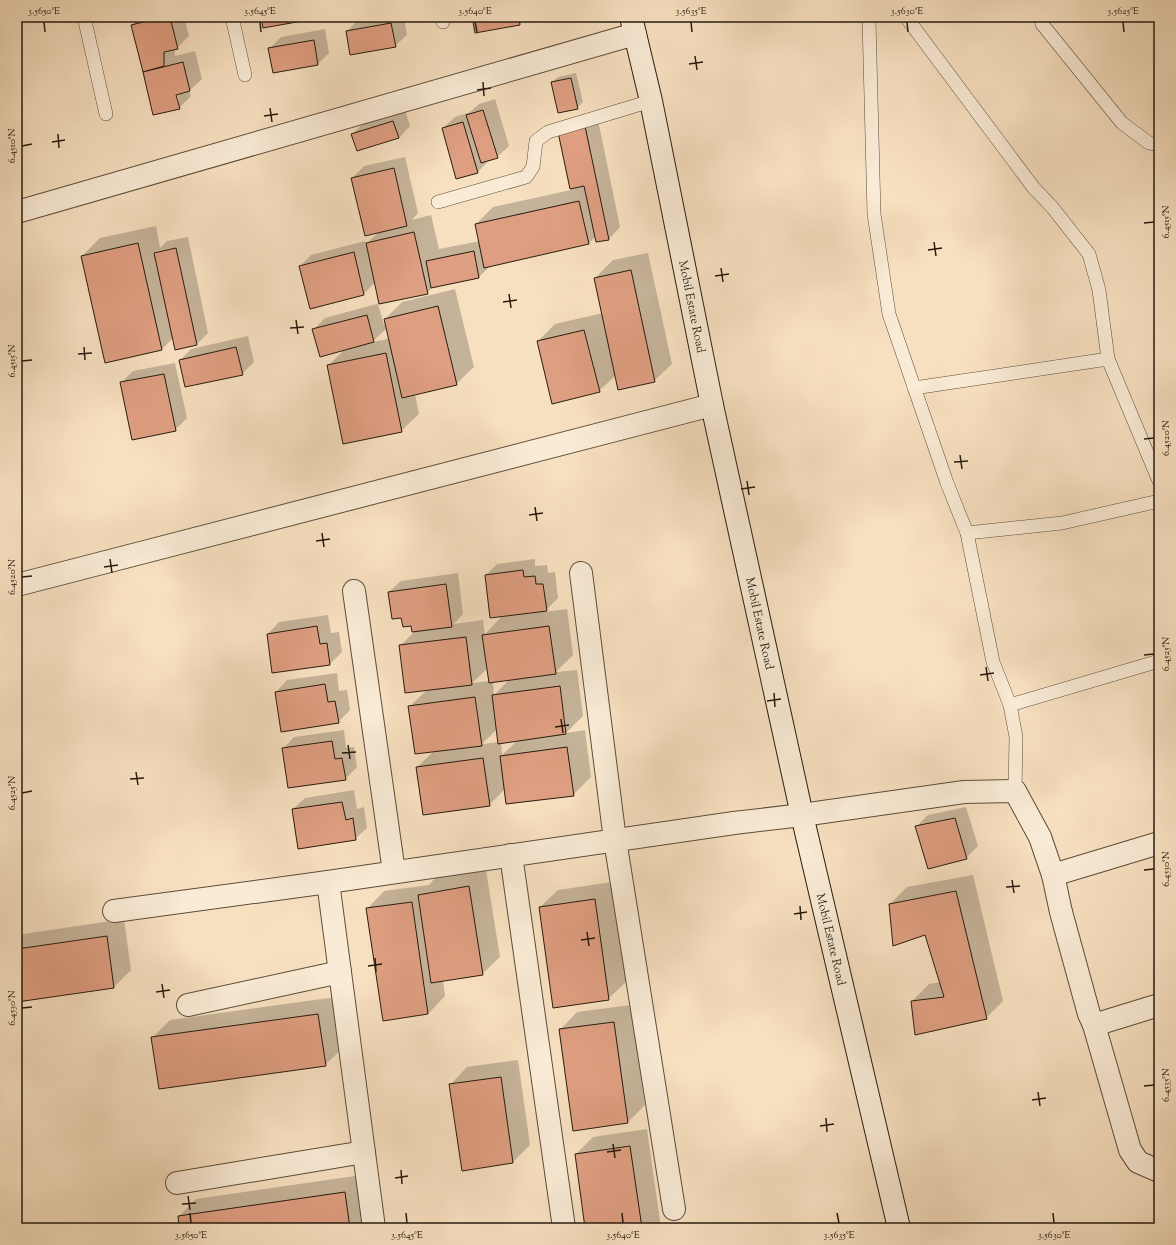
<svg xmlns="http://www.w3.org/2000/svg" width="1176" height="1245" font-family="'Sorts Mill Goudy',serif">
<rect width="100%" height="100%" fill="#f7e0c0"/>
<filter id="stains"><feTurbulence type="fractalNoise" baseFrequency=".005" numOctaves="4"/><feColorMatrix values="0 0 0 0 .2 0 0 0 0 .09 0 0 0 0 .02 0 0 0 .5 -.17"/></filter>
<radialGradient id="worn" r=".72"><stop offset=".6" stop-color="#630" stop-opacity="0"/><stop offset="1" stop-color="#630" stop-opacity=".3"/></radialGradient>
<!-- shadow -->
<g fill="#0003" fill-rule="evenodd">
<path d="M 140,17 L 184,17 L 189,36 L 177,48 L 175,48 L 175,56 L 195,51 L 202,79 L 189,91 L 191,96 L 179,108 L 154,114 L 132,25 ZM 174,90 L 176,90 L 179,101 L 177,101 Z"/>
<path d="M 373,17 L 404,17 L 407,35 L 395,46 L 347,31 L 359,19 Z"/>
<path d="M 473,17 L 527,17 L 520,24 Z"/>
<path d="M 325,29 L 329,53 L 318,64 L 270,48 L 281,37 Z"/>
<path d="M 576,73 L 583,102 L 577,108 L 552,82 L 558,77 Z"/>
<path d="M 495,99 L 509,146 L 497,157 L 489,160 L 478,172 L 457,178 L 443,128 L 455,117 L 470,112 L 479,104 Z"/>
<path d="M 405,110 L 410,126 L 399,138 L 353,134 L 364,122 Z"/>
<path d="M 597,115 L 620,227 L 609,239 L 595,237 L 589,243 L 491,265 L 479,277 L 433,287 L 427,293 L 378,304 L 384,325 L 386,325 L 385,319 L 402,302 L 455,289 L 474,367 L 456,384 L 415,394 L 419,414 L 401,431 L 328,366 L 345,349 L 313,330 L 325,318 L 380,303 L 375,282 L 364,294 L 310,307 L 300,266 L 311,255 L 365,241 L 366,244 L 379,232 L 352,178 L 364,166 L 405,157 L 418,213 L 412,220 L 431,215 L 439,249 L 480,241 L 476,224 L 493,207 L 571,190 L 559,133 ZM 387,328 L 389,339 L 372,342 Z"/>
<path d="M 156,226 L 160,248 L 167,241 L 188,237 L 208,333 L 197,344 L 174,337 L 162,349 L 82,256 L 100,238 Z"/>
<path d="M 648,253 L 672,364 L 654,381 L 616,375 L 599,391 L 538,341 L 555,324 L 603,313 L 595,278 L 613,260 Z"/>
<path d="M 248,336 L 254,362 L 242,374 L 180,360 L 191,349 Z"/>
<path d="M 175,363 L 187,418 L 175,430 L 121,383 L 133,371 Z"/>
<path d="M 535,559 L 535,566 L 547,565 L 548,573 L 555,572 L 558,598 L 544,612 L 567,609 L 573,655 L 556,672 L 577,670 L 583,716 L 566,733 L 585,730 L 591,777 L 573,795 L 505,789 L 489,805 L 417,767 L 434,751 L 409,707 L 427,690 L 400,646 L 415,631 L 412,625 L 402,617 L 389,592 L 401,581 L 458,573 L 463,614 L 454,624 L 483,620 L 485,634 L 503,615 L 486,575 L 497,564 ZM 488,668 L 490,681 L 472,683 ZM 510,679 L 494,695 L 493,681 ZM 498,728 L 499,742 L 482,744 ZM 518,740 L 502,755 L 501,742 Z"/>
<path d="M 328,615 L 331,633 L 339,632 L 342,652 L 330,664 L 273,672 L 268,634 L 279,622 Z"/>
<path d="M 337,673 L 339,691 L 347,690 L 350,710 L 338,722 L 276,692 L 287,680 Z"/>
<path d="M 344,730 L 346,748 L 354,747 L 357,767 L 345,779 L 283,749 L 294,737 Z"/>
<path d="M 354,790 L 357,809 L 364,807 L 367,828 L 355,839 L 293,809 L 305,798 Z"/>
<path d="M 966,807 L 978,846 L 966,858 L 917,826 L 928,815 Z"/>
<path d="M 486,870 L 500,957 L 482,974 L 443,980 L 445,996 L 428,1014 L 367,909 L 384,891 L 429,885 L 436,877 Z"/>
<path d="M 973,875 L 1003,1001 L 986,1018 L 912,1001 L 929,984 L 941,982 L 926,934 L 890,904 L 907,887 Z"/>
<path d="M 612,882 L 626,982 L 608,999 L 540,907 L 558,890 Z"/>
<path d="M 124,919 L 131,970 L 114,987 L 17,1001 L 17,935 Z"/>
<path d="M 336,997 L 343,1048 L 325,1065 L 152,1038 L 170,1020 Z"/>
<path d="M 631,1005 L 645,1105 L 628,1122 L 560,1030 L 577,1012 Z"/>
<path d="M 518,1060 L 530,1145 L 513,1162 L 450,1085 L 467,1067 Z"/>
<path d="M 647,1129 L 661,1228 L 586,1228 L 576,1154 L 593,1137 Z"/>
<path d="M 362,1175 L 367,1228 L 180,1228 L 179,1216 L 196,1199 Z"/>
</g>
<!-- building -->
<g fill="#de9e81" stroke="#281b0e">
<path d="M 164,17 L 170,17 L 178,49 L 164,52 L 164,66 L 143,72 L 131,25 Z"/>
<path d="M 261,17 L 307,17 L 308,20 L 263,28 Z"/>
<path d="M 472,17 L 519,17 L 520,25 L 475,33 Z"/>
<path d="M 391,23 L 396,47 L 350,55 L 346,31 Z"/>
<path d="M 314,40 L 318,65 L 273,73 L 268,48 Z"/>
<path d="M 183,62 L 190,91 L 176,95 L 180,109 L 153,115 L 143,72 Z"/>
<path d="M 571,78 L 578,109 L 558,113 L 551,82 Z"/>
<path d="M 483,110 L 498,158 L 481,163 L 466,115 Z"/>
<path d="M 393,121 L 399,138 L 357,151 L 351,134 Z"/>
<path d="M 463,122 L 478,173 L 456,179 L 442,128 Z"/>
<path d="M 585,126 L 609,240 L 596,242 L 584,186 L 570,189 L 558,132 Z"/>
<path d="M 394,168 L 407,226 L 365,236 L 351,178 Z"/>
<path d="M 579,201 L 589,244 L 484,268 L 475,224 Z"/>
<path d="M 414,232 L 428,294 L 379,304 L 366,243 Z"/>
<path d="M 138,243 L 162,350 L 105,363 L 81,256 Z"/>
<path d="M 176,248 L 197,345 L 175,350 L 154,253 Z"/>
<path d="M 474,251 L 479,278 L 431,288 L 426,261 Z"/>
<path d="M 354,252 L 364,295 L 310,309 L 299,266 Z"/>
<path d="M 631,270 L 655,382 L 618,390 L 594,278 Z"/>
<path d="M 438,306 L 457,385 L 402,398 L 384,319 Z"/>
<path d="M 367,315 L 374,342 L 320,357 L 312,329 Z"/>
<path d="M 584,330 L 600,392 L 552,404 L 537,341 Z"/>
<path d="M 236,347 L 243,375 L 185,387 L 179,360 Z"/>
<path d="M 386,353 L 402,432 L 343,444 L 327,365 Z"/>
<path d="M 164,374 L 176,431 L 132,440 L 120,382 Z"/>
<path d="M 523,570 L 524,577 L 535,576 L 536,584 L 543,584 L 547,611 L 490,618 L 485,575 Z"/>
<path d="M 446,584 L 452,627 L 412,632 L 411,626 L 403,627 L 401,618 L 392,619 L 388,592 Z"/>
<path d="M 317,626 L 320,644 L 327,643 L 330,665 L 272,673 L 267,634 Z"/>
<path d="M 549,626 L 556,674 L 489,683 L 482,635 Z"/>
<path d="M 466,637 L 472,685 L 405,693 L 399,645 Z"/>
<path d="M 325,684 L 328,702 L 335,701 L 339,723 L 281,732 L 275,692 Z"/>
<path d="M 560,686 L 566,734 L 498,744 L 492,695 Z"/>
<path d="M 475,697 L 482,746 L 415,754 L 408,706 Z"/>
<path d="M 332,741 L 335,759 L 342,758 L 346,780 L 288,788 L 282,748 Z"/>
<path d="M 567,747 L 574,796 L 506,804 L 500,756 Z"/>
<path d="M 483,758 L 490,806 L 423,815 L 416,767 Z"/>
<path d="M 342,802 L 346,820 L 353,818 L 356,840 L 298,849 L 292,809 Z"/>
<path d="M 955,818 L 967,859 L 928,869 L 915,826 Z"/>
<path d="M 469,886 L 483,975 L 431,983 L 418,895 Z"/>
<path d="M 956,891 L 987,1019 L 915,1035 L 911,1001 L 944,997 L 925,935 L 893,946 L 889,904 Z"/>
<path d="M 595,899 L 609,1000 L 553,1008 L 539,907 Z"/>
<path d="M 412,902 L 428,1014 L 383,1021 L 366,908 Z"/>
<path d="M 107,936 L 114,988 L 17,1002 L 17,949 Z"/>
<path d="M 318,1014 L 326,1066 L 159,1089 L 151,1037 Z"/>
<path d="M 614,1022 L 628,1123 L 573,1131 L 559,1029 Z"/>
<path d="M 501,1077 L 513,1163 L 462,1171 L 449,1084 Z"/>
<path d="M 630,1146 L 642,1228 L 585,1228 L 575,1154 Z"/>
<path d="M 345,1192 L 350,1228 L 179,1228 L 178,1216 Z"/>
</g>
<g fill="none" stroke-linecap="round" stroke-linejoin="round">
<!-- service casing -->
<g stroke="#5c4c3a" stroke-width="14">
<g id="service">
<path d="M 84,17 L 106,114"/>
<path d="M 232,17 L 245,75"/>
<path d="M 441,17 L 443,22"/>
<path d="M 870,17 L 869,20 L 874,214 L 889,314 L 947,483 L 967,533 L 993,662 L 1010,705"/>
<path d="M 906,17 L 1033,187 L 1052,207 L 1089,254 L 1099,290 L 1108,359 L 1159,481"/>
<path d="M 1042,24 L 1122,123 L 1149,143 L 1159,145"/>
<path d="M 438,202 L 526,177 L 533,167 L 536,141 L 548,132 L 651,101"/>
<path d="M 914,388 L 1108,359"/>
<path d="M 967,533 L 1062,523 L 1159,501"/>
<path d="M 1015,791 L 1016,737 L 1010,705 L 1159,661"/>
</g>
</g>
<!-- minor casing -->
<g stroke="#5c4c3a" stroke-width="24">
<g id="minor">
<path d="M 17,212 L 635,34"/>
<path d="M 581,573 L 615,840 L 674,1209"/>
<path d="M 17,585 L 712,405"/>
<path d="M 354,591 L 394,872"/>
<path d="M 511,855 L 564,1228"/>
<path d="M 1053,875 L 1159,843"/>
<path d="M 328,882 L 374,1228"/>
<path d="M 114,911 L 328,882 L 734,823 L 802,815 L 964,792 L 1015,791 L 1040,837 L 1053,875 L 1061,912 L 1089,1014 L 1094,1025 L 1159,1005"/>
<path d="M 188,1005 L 340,972"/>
<path d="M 1094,1025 L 1130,1150 L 1138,1162 L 1159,1171"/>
<path d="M 177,1183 L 364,1152"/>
</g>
</g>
<!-- secondary casing -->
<g stroke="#281b0e" stroke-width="24">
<g id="secondary">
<path id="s1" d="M 631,17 L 651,101 L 712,405 L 802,815 L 899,1228"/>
</g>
</g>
<!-- service -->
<use href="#service" stroke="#faebd6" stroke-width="13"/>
<!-- minor -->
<use href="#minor" stroke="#faebd6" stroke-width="22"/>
<!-- secondary -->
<use href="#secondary" stroke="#faebd6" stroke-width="22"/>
</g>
<!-- ticks -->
<path fill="none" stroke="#281b0e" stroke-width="1.5" d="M 44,22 L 45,32M 260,22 L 261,32M 475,22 L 477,32M 691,22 L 692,32M 907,22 L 908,32M 1123,22 L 1124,32M 695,56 L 697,70M 689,64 L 703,62M 483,82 L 484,96M 477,90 L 491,88M 270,108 L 272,122M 264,116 L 278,114M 58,134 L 59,148M 52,142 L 65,140M 22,146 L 32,144M 1144,223 L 1154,222M 934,242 L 936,256M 928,250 L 942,248M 721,268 L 723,282M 715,276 L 729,274M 509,294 L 511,308M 503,302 L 517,300M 296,320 L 298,334M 290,328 L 304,327M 84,347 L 85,360M 78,354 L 92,353M 22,361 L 32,360M 1144,439 L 1154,438M 960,455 L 962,469M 954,462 L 968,461M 747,481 L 749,495M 741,489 L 755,487M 535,507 L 537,521M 529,515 L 543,513M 322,533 L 324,547M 316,541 L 330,539M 110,559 L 112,573M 104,567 L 118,565M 22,577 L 32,576M 1144,655 L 1154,654M 986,667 L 988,681M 980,675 L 994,673M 774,693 L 775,707M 767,701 L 781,699M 561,719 L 563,733M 555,727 L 569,725M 348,745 L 350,759M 342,753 L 356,752M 136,772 L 138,785M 130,779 L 144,778M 22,793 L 32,791M 1144,870 L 1154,869M 1012,880 L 1014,893M 1006,887 L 1020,886M 800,906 L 801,920M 794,914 L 807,912M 587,932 L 589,946M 581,940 L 595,938M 375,958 L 376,972M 368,966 L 382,964M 162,984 L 164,998M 156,992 L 170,990M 22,1008 L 32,1007M 1144,1086 L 1154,1085M 1038,1092 L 1040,1106M 1032,1100 L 1046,1098M 826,1118 L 827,1132M 820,1126 L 834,1124M 613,1144 L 615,1158M 607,1152 L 621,1150M 401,1170 L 402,1184M 395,1178 L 408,1176M 188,1196 L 190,1210M 182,1204 L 196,1203M 190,1213 L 191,1223M 406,1213 L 407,1223M 622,1213 L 623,1223M 837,1213 L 839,1223M 1053,1213 L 1054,1223"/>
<g text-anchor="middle" stroke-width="3.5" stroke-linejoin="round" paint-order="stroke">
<!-- street labels -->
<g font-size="12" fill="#281b0e" stroke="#faebd6">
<text dy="4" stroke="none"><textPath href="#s1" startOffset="296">Mobil Estate Road</textPath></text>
<text dy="4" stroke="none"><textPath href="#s1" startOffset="620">Mobil Estate Road</textPath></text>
<text dy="4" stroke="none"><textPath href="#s1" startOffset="944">Mobil Estate Road</textPath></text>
</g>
</g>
<!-- margin -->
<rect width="1176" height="1245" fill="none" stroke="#f7e0c0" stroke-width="44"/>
<rect x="22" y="22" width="1132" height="1201" fill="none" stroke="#281b0e" stroke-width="1.5"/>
<g font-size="10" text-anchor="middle" fill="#281b0e">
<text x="44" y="14">3.5650°E</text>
<text x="260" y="14">3.5645°E</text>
<text x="475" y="14">3.5640°E</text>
<text x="691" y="14">3.5635°E</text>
<text x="907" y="14">3.5630°E</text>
<text x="1123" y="14">3.5625°E</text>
<text transform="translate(11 146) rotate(-90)" y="4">6.4510°N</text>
<text transform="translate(1165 222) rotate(-90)" y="4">6.4515°N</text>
<text transform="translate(11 361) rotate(-90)" y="4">6.4515°N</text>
<text transform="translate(1165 438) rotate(-90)" y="4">6.4520°N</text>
<text transform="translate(11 577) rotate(-90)" y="4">6.4520°N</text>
<text transform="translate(1165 654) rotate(-90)" y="4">6.4525°N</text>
<text transform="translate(11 793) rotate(-90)" y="4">6.4525°N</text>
<text transform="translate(1165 869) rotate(-90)" y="4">6.4530°N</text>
<text transform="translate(11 1008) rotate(-90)" y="4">6.4530°N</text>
<text transform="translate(1165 1085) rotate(-90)" y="4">6.4535°N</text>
<text x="191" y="1238">3.5650°E</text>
<text x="407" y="1238">3.5645°E</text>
<text x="623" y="1238">3.5640°E</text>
<text x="839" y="1238">3.5635°E</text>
<text x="1054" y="1238">3.5630°E</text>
</g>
<rect width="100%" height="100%" filter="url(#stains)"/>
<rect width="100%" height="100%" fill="url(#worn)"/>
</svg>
